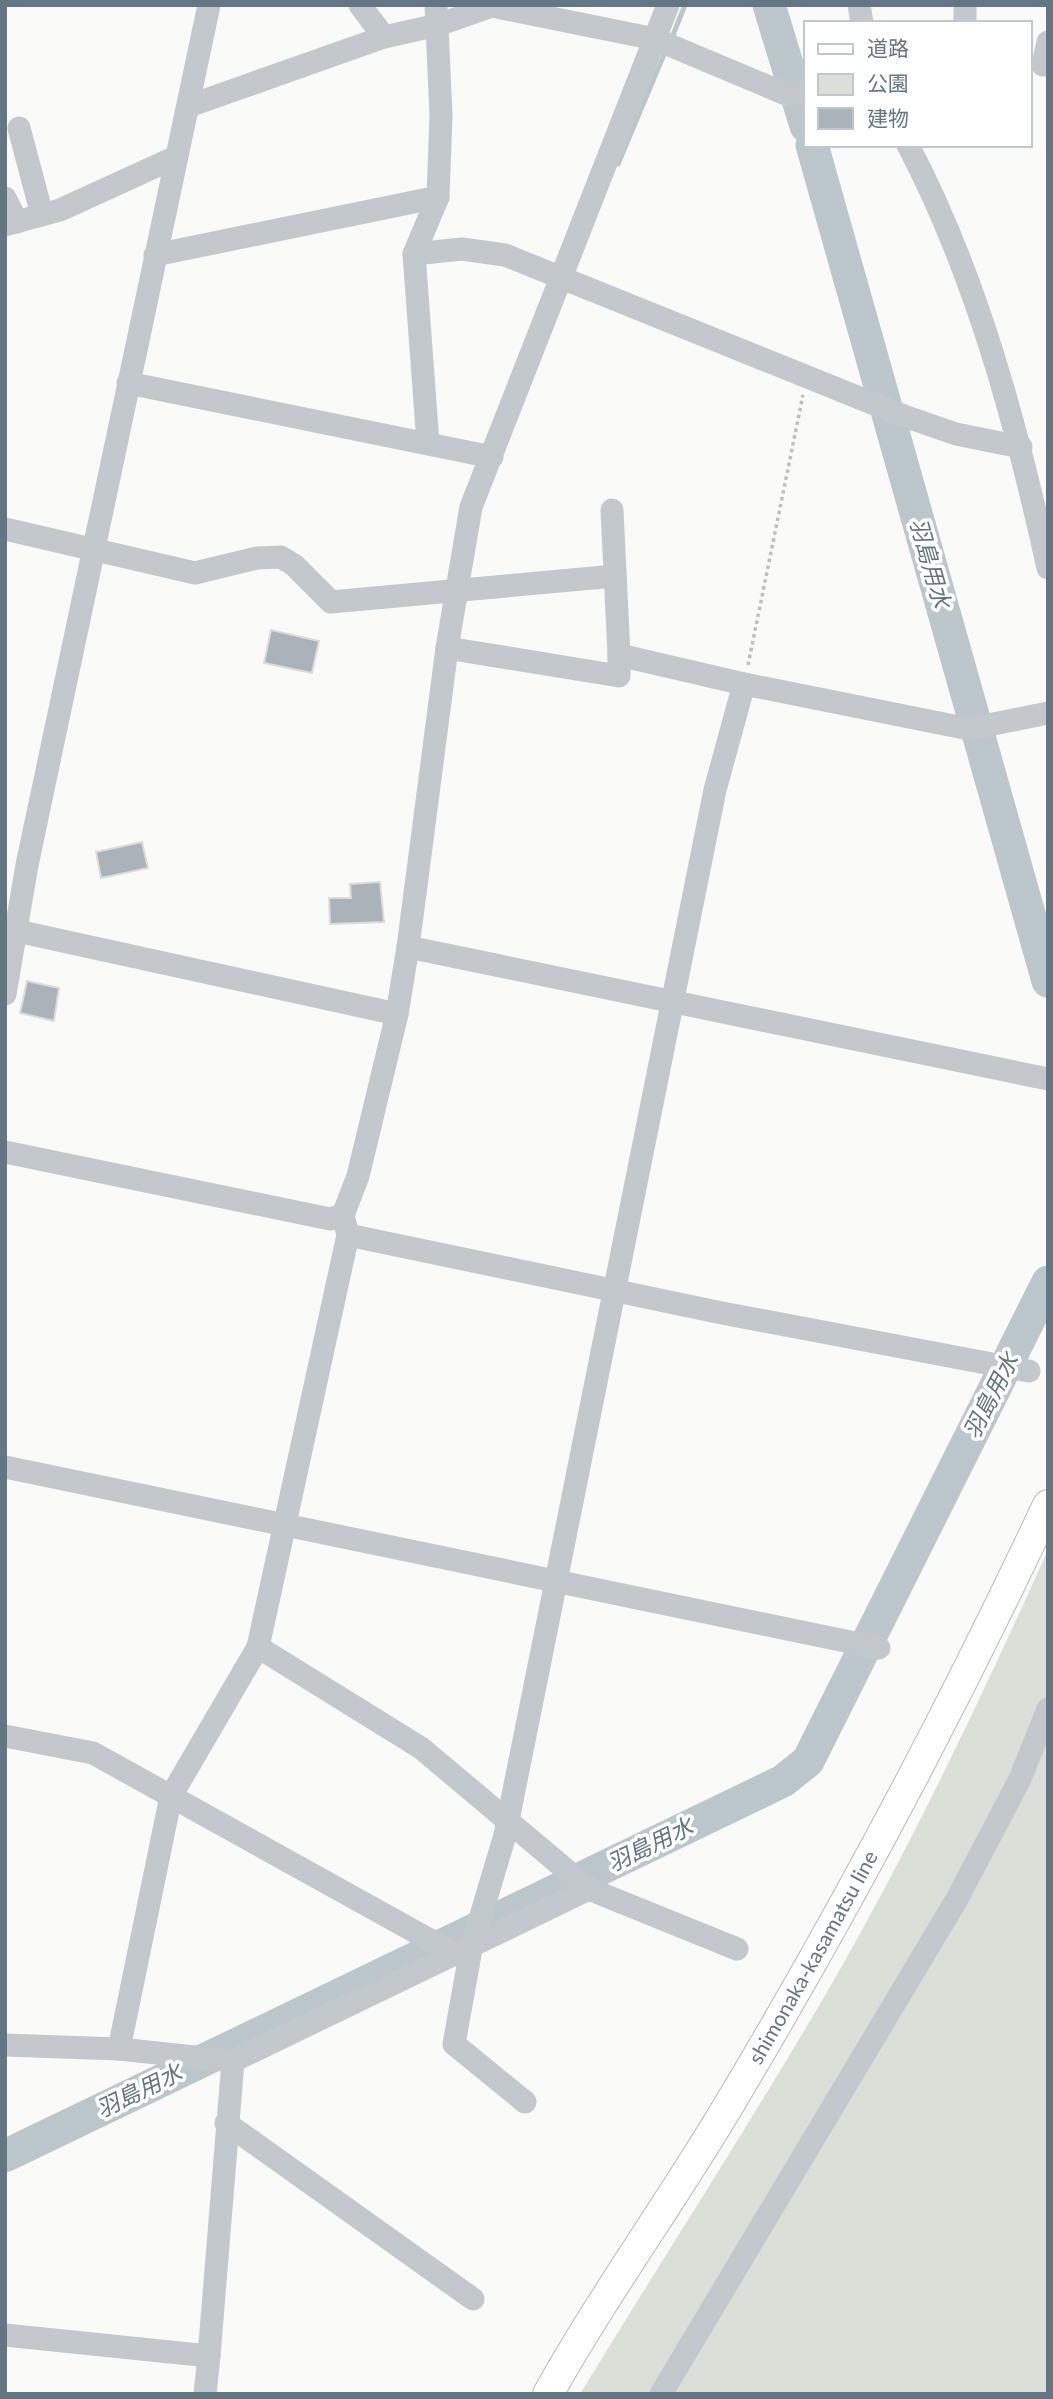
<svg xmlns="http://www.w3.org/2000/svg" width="1053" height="2399" font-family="Lato,'Noto Sans JP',sans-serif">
<rect width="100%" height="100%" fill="#fafaf8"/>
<!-- green -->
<path fill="#dadfd7" d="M 1048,1550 L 1048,2394 L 580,2394 C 663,2258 750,2124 830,1987 C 911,1846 981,1699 1048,1550 Z"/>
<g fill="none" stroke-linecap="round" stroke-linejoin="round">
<!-- stream -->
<g stroke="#bbc7cb" stroke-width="5">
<path d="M 673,35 L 685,5"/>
<path d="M 618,164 L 665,52"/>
</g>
<!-- river -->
<g stroke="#bbc7cb" stroke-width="33">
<path d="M 769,5 L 806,126"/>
<path d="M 812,145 L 1048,981"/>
<path d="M 5,2156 L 783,1781 L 808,1761 L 1048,1282"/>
</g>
</g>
<!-- building -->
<g fill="#aab3b9" stroke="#dcdcda" stroke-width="2">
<path d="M 271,630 L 319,641 L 312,673 L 264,663 Z"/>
<path d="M 142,842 L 148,868 L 101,878 L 96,852 Z"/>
<path d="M 380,882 L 384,922 L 330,924 L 329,898 L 351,898 L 350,884 Z"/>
<path d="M 27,981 L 59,988 L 54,1021 L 20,1013 Z"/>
</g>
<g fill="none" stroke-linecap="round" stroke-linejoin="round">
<!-- major casing -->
<g stroke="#b5babe" stroke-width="32">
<g id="major">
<path id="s1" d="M 548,2394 C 604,2294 672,2201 730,2103 C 846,1909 952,1709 1048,1505"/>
</g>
</g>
<!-- path -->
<path stroke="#bbbfc2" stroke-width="3.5" stroke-dasharray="3.5 3.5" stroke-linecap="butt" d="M 748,665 L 803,395"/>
<!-- minor -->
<g stroke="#c3c8cc" stroke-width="23">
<path d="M 360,5 L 384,37"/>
<path d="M 859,5 L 862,23"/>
<path d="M 965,23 L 965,5"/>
<path d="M 1043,65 L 1048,42"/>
<path d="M 189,106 L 384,37 L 438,25 L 492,6 L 655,39 L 788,95 L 806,92"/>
<path d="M 19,128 L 42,215"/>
<path d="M 908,145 C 977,277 1016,423 1048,568"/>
<path d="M 5,198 L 17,222"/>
<path d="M 5,225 L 60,210 L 176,157"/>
<path d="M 414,254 L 462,249 L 505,255 L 904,416 L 956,434 L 1021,447"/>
<path d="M 155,255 L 438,197"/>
<path d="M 128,383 L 492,457"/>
<path d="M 428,443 L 414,254 L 438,197 L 441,115 L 436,5"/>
<path d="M 612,510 L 619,655"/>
<path d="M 5,529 L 195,573 L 257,558 L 281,557 L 294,565 L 331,602 L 615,576"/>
<path d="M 447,648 L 619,676 L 619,655 L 744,684 L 969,729 L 1048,713"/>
<path d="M 17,931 L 397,1014"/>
<path d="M 408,947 L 1048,1079"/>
<path d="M 5,994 L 27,865 L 209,5"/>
<path d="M 5,1152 L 330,1219 L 343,1215"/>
<path d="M 348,1235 L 722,1313 L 1029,1371"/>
<path d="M 5,1467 L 879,1648"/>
<path d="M 258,1647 L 421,1748 L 589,1889 L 737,1949"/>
<path d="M 5,1736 L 93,1753 L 457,1955"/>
<path d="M 5,2045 L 119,2049 L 233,2061 L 209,2356 L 5,2335"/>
<path d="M 119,2049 L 171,1796 L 258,1647 L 348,1235 L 343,1215 L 358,1176 L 397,1014 L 408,947 L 447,648 L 471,507 L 668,5"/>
<path d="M 233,2061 L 589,1889"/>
<path d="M 525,2102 L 454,2044 L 471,1949 L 505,1835 L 715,790 L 744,684"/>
<path d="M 226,2123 L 473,2299"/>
<path d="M 205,2394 L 209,2356"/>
<path d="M 661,2394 L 957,1899 L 1020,1779 L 1048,1709"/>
</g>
<!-- major -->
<use href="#major" stroke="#fff" stroke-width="30"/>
</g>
<g text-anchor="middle" stroke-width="7" stroke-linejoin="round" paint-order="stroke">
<!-- street labels -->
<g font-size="21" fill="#657683" stroke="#fff">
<text dy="7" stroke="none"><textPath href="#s1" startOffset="511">shimonaka-kasamatsu line</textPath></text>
</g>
<!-- water labels -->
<g font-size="23" font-style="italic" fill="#60757c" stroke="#fff">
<text transform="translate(930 563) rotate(74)" y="8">羽島用水</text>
<text transform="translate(991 1396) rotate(-63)" y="8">羽島用水</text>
<text transform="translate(650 1845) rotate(-26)" y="8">羽島用水</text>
<text transform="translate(139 2091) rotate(-26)" y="8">羽島用水</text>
</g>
</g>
<!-- border -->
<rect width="1053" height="2399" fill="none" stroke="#657683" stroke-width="14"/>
<!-- legend -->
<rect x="804" y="21" width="228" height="126" fill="#ffffff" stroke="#c1c8cd" stroke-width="2"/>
<rect x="818" y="44" width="35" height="10" fill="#ffffff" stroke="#c1c8cd" stroke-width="2"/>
<text x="867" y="56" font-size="21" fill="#657683">道路</text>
<rect x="818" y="74" width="35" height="21" fill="#dadfd7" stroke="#c1c8cd" stroke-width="2"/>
<text x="867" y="91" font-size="21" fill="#657683">公園</text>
<rect x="818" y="108" width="35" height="21" fill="#aab3b9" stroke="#c1c8cd" stroke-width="2"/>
<text x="867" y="126" font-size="21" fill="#657683">建物</text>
</svg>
